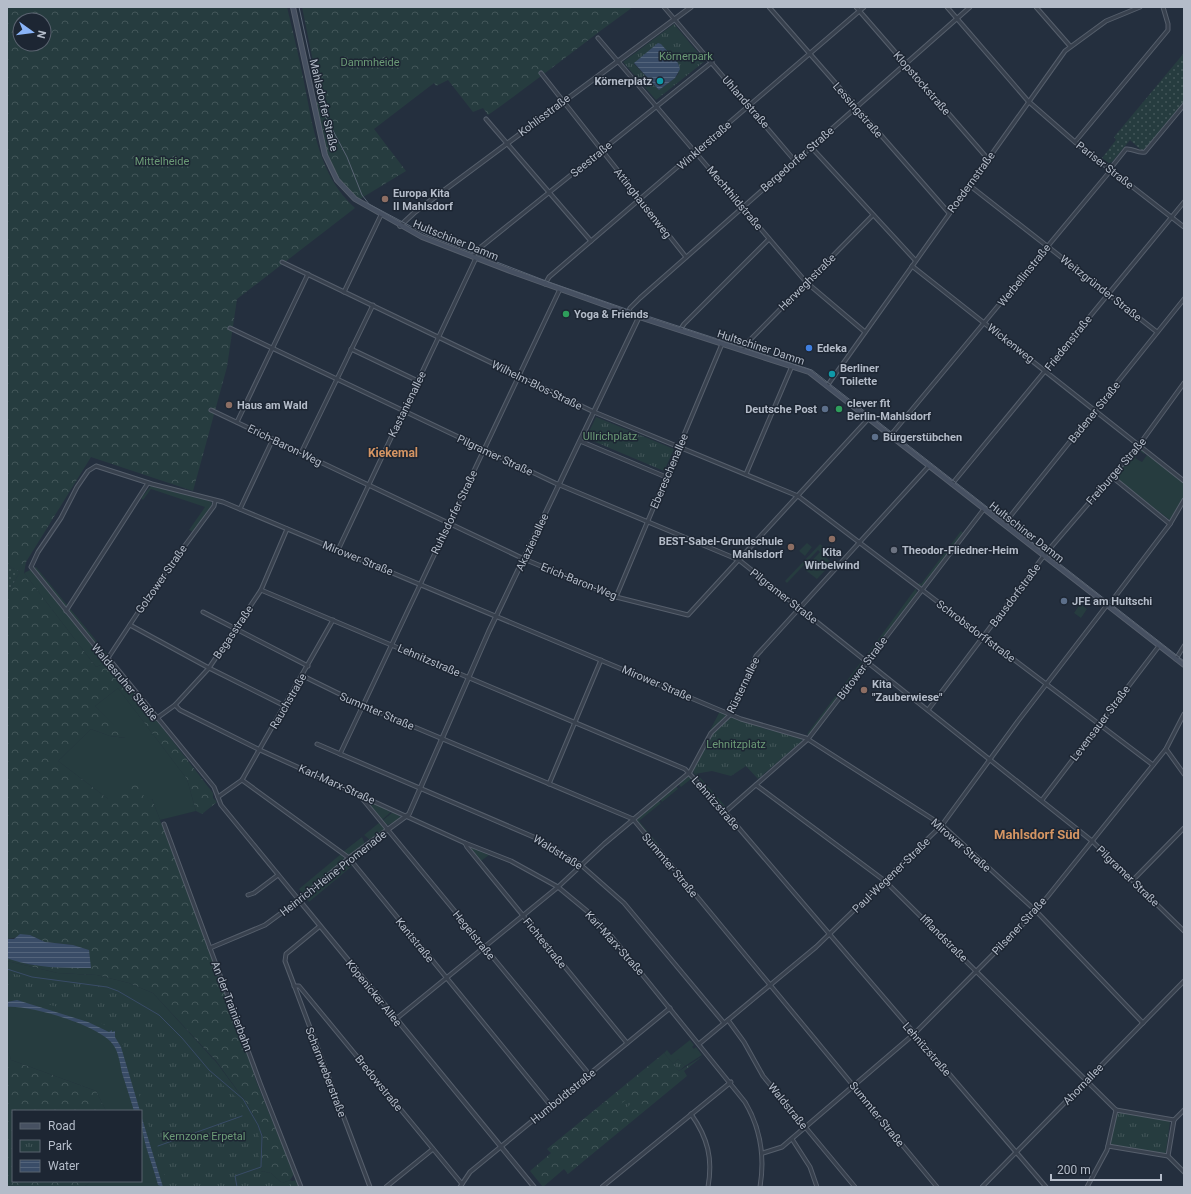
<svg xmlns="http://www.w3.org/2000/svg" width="1191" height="1194" font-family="Roboto,sans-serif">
<defs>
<pattern id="forest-crowns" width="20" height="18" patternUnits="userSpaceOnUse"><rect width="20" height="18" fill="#263c3f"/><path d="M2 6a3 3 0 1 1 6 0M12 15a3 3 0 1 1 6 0" fill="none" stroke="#435659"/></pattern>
<pattern id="park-tufts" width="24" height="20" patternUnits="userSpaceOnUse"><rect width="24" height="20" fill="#263c3f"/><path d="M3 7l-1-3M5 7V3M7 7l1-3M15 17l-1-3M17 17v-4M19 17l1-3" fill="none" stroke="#435659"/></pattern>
<pattern id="garden-dots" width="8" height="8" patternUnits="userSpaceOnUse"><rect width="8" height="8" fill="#263c3f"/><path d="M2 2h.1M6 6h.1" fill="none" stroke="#435659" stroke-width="1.8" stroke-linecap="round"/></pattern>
<pattern id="water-rules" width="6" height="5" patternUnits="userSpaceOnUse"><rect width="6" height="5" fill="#394c67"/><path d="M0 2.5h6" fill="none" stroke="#53647b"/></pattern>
</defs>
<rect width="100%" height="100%" fill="#242f3e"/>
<!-- grass -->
<g fill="#263c3f">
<path d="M 1140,447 L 1146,452 L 1144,454 L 1140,451 L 1135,458 L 1142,462 L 1147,455 L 1151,458 L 1153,457 L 1184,482 L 1184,496 L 1170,520 L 1115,478 L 1115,474 L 1137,448 Z"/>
<path d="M 151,486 L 209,501 L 212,503 L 211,506 L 193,532 L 189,530 L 205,507 L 151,489 L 143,500 L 141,498 Z"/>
<path d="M 961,531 L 963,533 L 924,585 L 920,586 L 918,585 L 919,583 L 921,584 Z"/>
<path d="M 807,543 L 812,547 L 805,556 L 799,551 Z"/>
<path d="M 820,544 L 826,549 L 821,553 L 832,563 L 817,579 L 804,569 L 820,552 L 818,550 L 787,583 L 785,581 Z"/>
<path d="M 36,567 L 113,661 L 96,667 L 24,573 Z"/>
<path d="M 916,588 L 917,593 L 868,657 L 866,656 Z"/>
<path d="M 1080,604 L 1087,609 L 1081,618 L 1074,613 Z"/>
<path d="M 861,662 L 863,664 L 809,735 L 807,734 Z"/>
<path d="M 118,688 L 187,779 L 196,811 L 160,820 L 152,799 L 146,802 L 108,799 L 58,761 L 91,729 L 110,736 L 126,738 L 95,706 Z"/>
<path d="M 720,711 L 726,714 L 726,717 L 709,732 Z"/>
<path d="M 695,774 L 697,774 L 726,807 L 724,808 Z"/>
<path d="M 689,776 L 701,787 L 699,789 L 691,779 L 681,787 L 678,784 Z"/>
<path d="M 676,786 L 678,789 L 662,802 L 660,799 Z"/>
<path d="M 658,800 L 661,803 L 639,821 L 659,845 L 657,846 L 636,819 Z"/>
<path d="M 370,801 L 392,811 L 382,820 L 368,803 Z"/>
<path d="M 393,812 L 402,818 L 388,825 L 382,821 Z"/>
<path d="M 380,822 L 384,827 L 384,830 L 370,840 L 364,835 Z"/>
<path d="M 362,837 L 365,844 L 348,855 L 344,851 Z"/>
<path d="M 469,846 L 489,855 L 481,861 Z"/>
<path d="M 341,854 L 345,860 L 303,894 L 299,889 Z"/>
<path d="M 350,862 L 352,866 L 309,902 L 305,897 Z"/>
<path d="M 7,961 L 58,973 L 97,975 L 129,983 L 153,993 L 217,1063 L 248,1105 L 263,1137 L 261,1171 L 271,1173 L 282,1183 L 290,1180 L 292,1181 L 296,1180 L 299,1187 L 84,1187 L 91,1181 L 141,1181 L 141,1111 L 106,1111 L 96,1091 L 11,1060 L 7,1047 Z"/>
<path d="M 690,1040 L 694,1045 L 692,1047 L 694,1049 L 696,1047 L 702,1055 L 685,1066 L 678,1059 L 673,1064 L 664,1053 L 667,1050 L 671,1055 Z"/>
</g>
<!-- forest -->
<g fill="url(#forest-crowns)" fill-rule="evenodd">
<path d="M 7,7 L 287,7 C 293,32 299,57 304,82 C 313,127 319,176 355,208 L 237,299 L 227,367 L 193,491 L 91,457 L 26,562 L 24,573 L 96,667 L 113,661 L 128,679 L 126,681 L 213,793 L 213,798 L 217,802 L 202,814 L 196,811 L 187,779 L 118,688 L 95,706 L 127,738 L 110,736 L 91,729 L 58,761 L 108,799 L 135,776 L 146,801 L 152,799 L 245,1044 L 256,1081 L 294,1174 L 290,1180 L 282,1183 L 271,1173 L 261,1171 L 263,1136 L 248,1105 L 217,1062 L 153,993 L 129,983 L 97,975 L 58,973 L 7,961 L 7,958 L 32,965 L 73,945 L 45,942 L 30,935 L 7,939 L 7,594 L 20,572 L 7,565 ZM 20,20 L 44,20 L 44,44 L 20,44 Z"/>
<path d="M 302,7 L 633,7 C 584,42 538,80 488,115 L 483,108 L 473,112 L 448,80 L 436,86 L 434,83 L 374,129 L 406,171 L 360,199 C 327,178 323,137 316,102 L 321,101 Z"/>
<path d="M 7,1047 L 11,1060 L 96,1091 L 106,1111 L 13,1111 L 13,1181 L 91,1181 L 84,1187 L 7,1187 Z"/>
<path d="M 664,1053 L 679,1071 L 703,1056 L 684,1071 L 687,1076 L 568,1174 L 564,1169 L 543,1187 L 530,1171 L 551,1153 L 547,1149 Z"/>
</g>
<!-- park -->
<g fill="url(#park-tufts)" fill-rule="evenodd">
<path d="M 674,24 L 705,61 L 656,100 L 623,62 ZM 635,62 L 679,73 L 675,78 L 659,90 L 634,64 Z"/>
<path d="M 596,417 L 674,449 L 664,471 L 586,438 Z"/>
<path d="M 734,717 L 765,729 L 799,737 L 802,741 L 758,779 L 746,766 L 731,776 L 712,771 L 694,774 L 693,770 C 702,753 712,723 734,717 Z"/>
<path d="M 7,972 L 31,978 L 99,986 L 115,991 L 157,1017 L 204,1068 L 239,1100 L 250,1116 L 259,1136 L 259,1171 C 264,1180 281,1183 290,1183 L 292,1187 L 168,1187 L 125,1049 C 122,1044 120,1037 116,1033 C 104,1018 26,995 7,999 Z"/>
<path d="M 678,1059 L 685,1066 L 679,1071 L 673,1064 Z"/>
<path d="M 631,1096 L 635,1100 L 620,1114 L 615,1108 Z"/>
<path d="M 1120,1111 L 1170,1121 L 1166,1152 L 1163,1155 L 1111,1145 L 1110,1141 L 1116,1116 Z"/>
</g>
<!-- garden -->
<g fill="url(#garden-dots)">
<path d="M 1184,53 L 1184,102 L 1145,150 L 1141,150 L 1130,140 L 1112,162 L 1109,163 L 1102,158 L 1116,140 L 1114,137 Z"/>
<path d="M 7,565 L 20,572 L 7,594 Z"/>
</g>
<!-- water -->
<g fill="url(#water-rules)">
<path d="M 658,43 L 661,44 L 678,63 L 680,69 L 675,78 L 659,90 L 634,63 Z"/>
<path d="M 20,934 L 30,935 L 45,942 L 73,945 L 89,950 L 91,968 C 62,968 36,968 9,959 L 7,958 L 7,939 L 14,939 Z"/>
<path d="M 17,1000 L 88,1022 L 109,1032 L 112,1030 L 112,1032 L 115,1031 L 115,1037 L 121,1047 L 140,1111 L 134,1111 C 130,1098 126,1085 122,1073 C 120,1064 119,1054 114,1046 C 103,1026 30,1005 7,1007 L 7,1002 Z"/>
<path d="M 141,1115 L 163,1187 L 158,1185 C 152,1161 141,1140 141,1115 Z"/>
</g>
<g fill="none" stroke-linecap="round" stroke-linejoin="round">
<!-- stream -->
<g stroke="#394c67" stroke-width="1">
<path d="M 7,969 L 32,977 L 107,987 L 118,991 L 159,1015 L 182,1038 L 209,1070 L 243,1099 L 258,1125 L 262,1136 L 261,1167 L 235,1176 L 237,1187"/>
<path d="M 158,1146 L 242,1116"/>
</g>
<!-- minor casing -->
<g stroke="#565f6c" stroke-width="5">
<g id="minor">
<path d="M 664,7 L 795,161"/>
<path d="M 769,7 L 949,213"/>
<path d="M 856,7 L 988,159"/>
<path d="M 947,7 L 1028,101 L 1075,142 L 1184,227"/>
<path d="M 1036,7 L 1070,46"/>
<path d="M 598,38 L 806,282 L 865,332"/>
<path d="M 541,73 L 686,257"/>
<path d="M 486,119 L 591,241"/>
<path d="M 1075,142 L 1168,30 L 1168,24 L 1163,7"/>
<path d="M 811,147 L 915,260"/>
<path d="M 1110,169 L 1126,149 C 1133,148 1138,154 1145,152 L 1184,105"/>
<path d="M 969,185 L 1157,332"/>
<path d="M 473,257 L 476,251 L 712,62"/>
<path d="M 282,262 L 594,412 L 798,496 L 1153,765"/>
<path d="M 912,266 L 1184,481"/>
<path d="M 545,284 L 549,277 L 864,7"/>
<path d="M 344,292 L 381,215"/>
<path d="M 628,313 L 630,308 L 640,298 L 970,7"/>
<path d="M 230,328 L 555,483 L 739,560 L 1092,841 L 1184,931"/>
<path d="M 680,330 L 684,324 L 769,239"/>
<path d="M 351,349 L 418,381"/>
<path d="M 743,350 L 745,345 L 873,215"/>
<path d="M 827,386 L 1065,51 L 1106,21 L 1140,7"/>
<path d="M 211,410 L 524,559 L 616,597 L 688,615 L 869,418"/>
<path d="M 237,422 L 308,274"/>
<path d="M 890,436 L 1111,170"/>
<path d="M 580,441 L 666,477"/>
<path d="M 301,453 L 373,305"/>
<path d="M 746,474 L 792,366"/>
<path d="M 1111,476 L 1170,524"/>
<path d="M 952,484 L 1184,202"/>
<path d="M 240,509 L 273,439"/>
<path d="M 1004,524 L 1184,299"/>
<path d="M 338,550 L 476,258"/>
<path d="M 261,590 L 685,769 L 725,812 L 1046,1187"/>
<path d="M 616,597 L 722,344"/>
<path d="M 1108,606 L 1170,524 L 1184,500"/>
<path d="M 66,611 L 148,483"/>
<path d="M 203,612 L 308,666"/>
<path d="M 130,625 L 209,668 L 285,706"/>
<path d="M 108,658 L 156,585 L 214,506 L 215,501"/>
<path d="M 1176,659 L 1184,646"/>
<path d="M 303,676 L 362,705 L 633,819 L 937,1187"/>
<path d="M 175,705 L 180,710 L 260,750 L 465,843 L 511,861 L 558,887 L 587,911 L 612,937 L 745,1102 C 761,1129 765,1157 760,1187"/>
<path d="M 928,710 L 1046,553 L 1142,441 L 1184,383"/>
<path d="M 157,718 L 175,705 L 209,668 L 261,590 L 287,529"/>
<path d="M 317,744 L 536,838 L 581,865 L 624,903 L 724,1023"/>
<path d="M 1166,749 L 1184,774"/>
<path d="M 340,754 L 560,289"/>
<path d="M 242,780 L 349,858 L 551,1106"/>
<path d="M 549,784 L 601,660"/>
<path d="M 756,785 L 885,881 L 1116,1110"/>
<path d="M 360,796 L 589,1074"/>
<path d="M 218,797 L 242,780 L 333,620"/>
<path d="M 1042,800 L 1159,646"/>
<path d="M 725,812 L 808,739 L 984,509"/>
<path d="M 164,824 L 260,1083 L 301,1187"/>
<path d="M 465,843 L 467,847 L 627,1043"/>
<path d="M 1133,880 L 1184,828"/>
<path d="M 248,895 L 254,893 L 278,875"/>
<path d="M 320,926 L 286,954 L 285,961 L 370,1187"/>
<path d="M 210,948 L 265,925 L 299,900 L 221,805 L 214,787 L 110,660 L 104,657 L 31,567 L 38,552 L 61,518 L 77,487 L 88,471 L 96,466 L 152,484 L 223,502 L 741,719 L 806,738 L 942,825 L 1036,911 L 1143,1023"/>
<path d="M 294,986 L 299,986 L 462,1184"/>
<path d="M 396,1019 L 558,887 L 604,844 L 690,772 L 711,733 L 731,714 L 756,656 L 929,466"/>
<path d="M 728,1020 L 744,1042 L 763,1076 L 855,1187"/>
<path d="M 699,1044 L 816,947 L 942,825 L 1018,721 L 1107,605"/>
<path d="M 1116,1110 L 1174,1120"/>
<path d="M 691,1114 C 708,1138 713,1159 708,1187"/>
<path d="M 1174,1120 L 1184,1110"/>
<path d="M 792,1139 L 810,1167 L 817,1187"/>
<path d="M 1108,1146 L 1168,1156 L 1174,1120"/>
<path d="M 763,1153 L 782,1147 L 914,1034 L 1036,911 L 1166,749 L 1184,714"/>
<path d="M 1168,1156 L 1184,1172"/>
<path d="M 386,1187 L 433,1149"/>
<path d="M 460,1187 L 470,1172 L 670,1008"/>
<path d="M 602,1187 L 731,1082"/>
<path d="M 982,1187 L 1184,981"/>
<path d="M 1087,1187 L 1107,1150 L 1116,1110"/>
</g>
</g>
<!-- tertiary casing -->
<g stroke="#565f6c" stroke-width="5.5">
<g id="tertiary">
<path d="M 400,226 L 415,212 L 691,7"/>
<path d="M 534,1187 L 299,900 L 349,858 L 409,814 L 489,631 L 639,317"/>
</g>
</g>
<!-- secondary casing -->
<g stroke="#565f6c" stroke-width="6">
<path id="secondary" d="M 293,7 L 325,155 L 337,180 L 355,199 L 422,237 L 510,271 L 633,315 L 809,372 L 1184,665"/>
</g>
<!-- minor -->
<use href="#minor" stroke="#38414e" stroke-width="3"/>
<!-- tertiary -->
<use href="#tertiary" stroke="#38414e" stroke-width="3.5"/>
<!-- secondary -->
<use href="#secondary" stroke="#465061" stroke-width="4"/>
<!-- tram -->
<path stroke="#5a6575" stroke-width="1" d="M 299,7 L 321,108 L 347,157 L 362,195 L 369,204 L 427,235 L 546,281 L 629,310 L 812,370 L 1184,661"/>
</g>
<!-- markers -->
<g fill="#0f9aa8" stroke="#1d2633" stroke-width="1.5">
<circle cx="660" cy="81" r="4"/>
<circle cx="832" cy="374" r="4"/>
</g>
<g fill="#8d6e63" stroke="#1d2633" stroke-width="1.5">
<circle cx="385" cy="199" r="4"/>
<circle cx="229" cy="405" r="4"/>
<circle cx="832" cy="539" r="4"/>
<circle cx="791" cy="547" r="4"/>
<circle cx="864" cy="690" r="4"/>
</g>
<g fill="#2e9e5b" stroke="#1d2633" stroke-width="1.5">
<circle cx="566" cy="314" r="4"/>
<circle cx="839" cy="409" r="4"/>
</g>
<circle fill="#3f7fe0" stroke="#1d2633" stroke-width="1.5" cx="809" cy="348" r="4"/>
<g fill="#5c6f8a" stroke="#1d2633" stroke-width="1.5">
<circle cx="825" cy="409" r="4"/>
<circle cx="875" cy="437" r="4"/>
<circle cx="1064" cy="601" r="4"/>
</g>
<circle fill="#6b7280" stroke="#1d2633" stroke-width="1.5" cx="894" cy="550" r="4"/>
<g text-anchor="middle" stroke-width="3" stroke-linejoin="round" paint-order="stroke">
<!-- park labels -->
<g font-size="11" fill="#6b9a76" stroke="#1d2633">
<text x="686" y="60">Körnerpark</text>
<text x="370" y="66">Dammheide</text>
<text x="162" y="165">Mittelheide</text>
<text x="610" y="440">Ullrichplatz</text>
<text x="736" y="748">Lehnitzplatz</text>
<text x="204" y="1140">Kernzone Erpetal</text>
</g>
<!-- poi labels -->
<g font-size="11" font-weight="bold" fill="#b4bcc9" stroke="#1d2633" text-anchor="start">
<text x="652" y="85" text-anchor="end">Körnerplatz</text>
<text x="393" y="197">Europa Kita<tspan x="393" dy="13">II Mahlsdorf</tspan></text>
<text x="574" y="318">Yoga &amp; Friends</text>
<text x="817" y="352">Edeka</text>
<text x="840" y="372">Berliner<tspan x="840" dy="13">Toilette</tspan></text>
<text x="847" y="407">clever fit<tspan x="847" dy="13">Berlin-Mahlsdorf</tspan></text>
<text x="237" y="409">Haus am Wald</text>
<text x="817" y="413" text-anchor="end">Deutsche Post</text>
<text x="883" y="441">Bürgerstübchen</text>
<text x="783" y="545" text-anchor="end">BEST-Sabel-Grundschule<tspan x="783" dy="13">Mahlsdorf</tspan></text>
<text x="902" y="554">Theodor-Fliedner-Heim</text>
<text x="832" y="556" text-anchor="middle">Kita<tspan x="832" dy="13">Wirbelwind</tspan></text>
<text x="1072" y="605">JFE am Hultschi</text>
<text x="872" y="688">Kita<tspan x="872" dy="13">"Zauberwiese"</tspan></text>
</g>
<!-- street labels -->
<g font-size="11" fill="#b4bcc9" stroke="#1d2633">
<text transform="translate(922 83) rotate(49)" y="4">Klopstockstraße</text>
<text transform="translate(746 102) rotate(49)" y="4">Uhlandstraße</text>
<text transform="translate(324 105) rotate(77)" y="4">Mahlsdorfer Straße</text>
<text transform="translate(858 110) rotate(49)" y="4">Lessingstraße</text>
<text transform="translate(544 115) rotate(-37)" y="4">Kohlisstraße</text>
<text transform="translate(704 145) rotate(-41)" y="4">Winklerstraße</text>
<text transform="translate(591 159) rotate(-39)" y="4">Seestraße</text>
<text transform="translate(797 159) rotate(-41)" y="4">Bergedorfer Straße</text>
<text transform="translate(1105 165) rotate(38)" y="4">Pariser Straße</text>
<text transform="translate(971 182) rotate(-54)" y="4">Roedernstraße</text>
<text transform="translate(735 198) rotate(50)" y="4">Mechthildstraße</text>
<text transform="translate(643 203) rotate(52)" y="4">Attinghausenweg</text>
<text transform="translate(456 240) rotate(22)" y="4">Hultschiner Damm</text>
<text transform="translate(1024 275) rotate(-51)" y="4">Werbellinstraße</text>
<text transform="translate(807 282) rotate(-45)" y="4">Herweghstraße</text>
<text transform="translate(1101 288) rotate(38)" y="4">Weitzgründer Straße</text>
<text transform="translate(1011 343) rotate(38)" y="4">Wickenweg</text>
<text transform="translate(1068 343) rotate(-51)" y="4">Friedenstraße</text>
<text transform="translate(761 347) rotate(18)" y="4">Hultschiner Damm</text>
<text transform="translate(537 385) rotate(26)" y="4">Wilhelm-Blos-Straße</text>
<text transform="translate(407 404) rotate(-64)" y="4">Kastanienallee</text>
<text transform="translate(1094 412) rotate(-51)" y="4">Badener Straße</text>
<text transform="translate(285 445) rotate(26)" y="4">Erich-Baron-Weg</text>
<text transform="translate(495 455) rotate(25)" y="4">Pilgramer Straße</text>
<text transform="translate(669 471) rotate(-67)" y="4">Ebereschenallee</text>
<text transform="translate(1116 471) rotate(-49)" y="4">Freiburger Straße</text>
<text transform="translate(454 512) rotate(-64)" y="4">Ruhlsdorfer Straße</text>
<text transform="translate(1027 532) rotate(38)" y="4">Hultschiner Damm</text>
<text transform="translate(532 542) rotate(-65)" y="4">Akazienallee</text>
<text transform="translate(358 558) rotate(22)" y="4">Mirower Straße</text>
<text transform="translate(161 579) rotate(-55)" y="4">Golzower Straße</text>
<text transform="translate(579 581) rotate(22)" y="4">Erich-Baron-Weg</text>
<text transform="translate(1015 595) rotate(-53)" y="4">Bausdorfstraße</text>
<text transform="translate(784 596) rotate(38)" y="4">Pilgramer Straße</text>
<text transform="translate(976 631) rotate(37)" y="4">Schrobsdorffstraße</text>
<text transform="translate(233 632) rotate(-56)" y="4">Begasstraße</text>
<text transform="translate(429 660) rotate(23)" y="4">Lehnitzstraße</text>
<text transform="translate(862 668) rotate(-53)" y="4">Bütower Straße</text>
<text transform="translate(125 682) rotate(50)" y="4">Waldesruher Straße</text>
<text transform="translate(657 683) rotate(23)" y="4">Mirower Straße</text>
<text transform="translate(743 685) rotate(-64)" y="4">Rüsternallee</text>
<text transform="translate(288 701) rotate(-60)" y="4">Rauchstraße</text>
<text transform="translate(377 711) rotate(23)" y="4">Summter Straße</text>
<text transform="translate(1100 723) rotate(-53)" y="4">Levensauer Straße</text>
<text transform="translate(337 784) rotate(24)" y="4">Karl-Marx-Straße</text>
<text transform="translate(716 803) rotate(49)" y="4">Lehnitzstraße</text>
<text transform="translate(961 845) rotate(41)" y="4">Mirower Straße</text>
<text transform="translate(558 852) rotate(32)" y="4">Waldstraße</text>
<text transform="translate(670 865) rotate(50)" y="4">Summter Straße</text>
<text transform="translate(333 873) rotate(-38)" y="4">Heinrich-Heine-Promenade</text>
<text transform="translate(891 875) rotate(-44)" y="4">Paul-Wegener-Straße</text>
<text transform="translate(1128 876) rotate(44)" y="4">Pilgramer Straße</text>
<text transform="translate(1019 926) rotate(-47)" y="4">Pilsener Straße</text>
<text transform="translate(474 935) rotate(51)" y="4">Hegelstraße</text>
<text transform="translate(944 938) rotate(45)" y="4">Ifflandstraße</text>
<text transform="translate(415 940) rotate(51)" y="4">Kantstraße</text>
<text transform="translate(545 943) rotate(51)" y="4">Fichtestraße</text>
<text transform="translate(615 943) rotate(48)" y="4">Karl-Marx-Straße</text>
<text transform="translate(374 993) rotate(51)" y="4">Köpenicker Allee</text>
<text transform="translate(232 1006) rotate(69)" y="4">An der Trainierbahn</text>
<text transform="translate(927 1049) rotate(49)" y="4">Lehnitzstraße</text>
<text transform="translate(326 1072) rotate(69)" y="4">Scharnweberstraße</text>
<text transform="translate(379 1083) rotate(51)" y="4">Bredowstraße</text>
<text transform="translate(1083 1084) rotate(-46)" y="4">Ahornallee</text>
<text transform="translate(563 1096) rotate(-39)" y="4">Humboldtstraße</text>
<text transform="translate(788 1106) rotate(51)" y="4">Waldstraße</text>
<text transform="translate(877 1114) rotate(51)" y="4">Summter Straße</text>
</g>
<!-- neighbourhood labels -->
<g font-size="12" font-weight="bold" fill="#d59563" stroke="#1d2633">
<text x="393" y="457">Kiekemal</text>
</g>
<!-- quarter labels -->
<g font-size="13" font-weight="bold" fill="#d59563" stroke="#1d2633">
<text x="1037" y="839">Mahlsdorf Süd</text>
</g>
</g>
<!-- border -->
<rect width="1191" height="1194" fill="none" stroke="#b4bcc9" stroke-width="16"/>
<!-- legend -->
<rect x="12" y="1110" width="130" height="72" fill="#1d2633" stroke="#59626f"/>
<rect x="20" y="1123" width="20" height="6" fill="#465061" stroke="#59626f"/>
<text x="48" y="1130" font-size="12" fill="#b4bcc9">Road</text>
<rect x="20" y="1140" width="20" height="12" fill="url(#park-tufts)" stroke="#59626f"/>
<text x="48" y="1150" font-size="12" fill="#b4bcc9">Park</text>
<rect x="20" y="1160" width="20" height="12" fill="url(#water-rules)" stroke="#59626f"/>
<text x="48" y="1170" font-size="12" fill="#b4bcc9">Water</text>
<!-- north arrow -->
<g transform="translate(32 32) rotate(104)"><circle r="19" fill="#1d2633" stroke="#59626f"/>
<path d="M0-3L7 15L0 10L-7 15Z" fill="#8ab4f8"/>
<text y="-6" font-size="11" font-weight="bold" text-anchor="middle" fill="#b4bcc9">N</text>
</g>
<!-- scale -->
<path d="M1051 1174v6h110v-6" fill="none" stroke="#b4bcc9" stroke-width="2"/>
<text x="1057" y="1174" font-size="12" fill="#b4bcc9" stroke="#1d2633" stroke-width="3" paint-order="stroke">200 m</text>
</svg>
